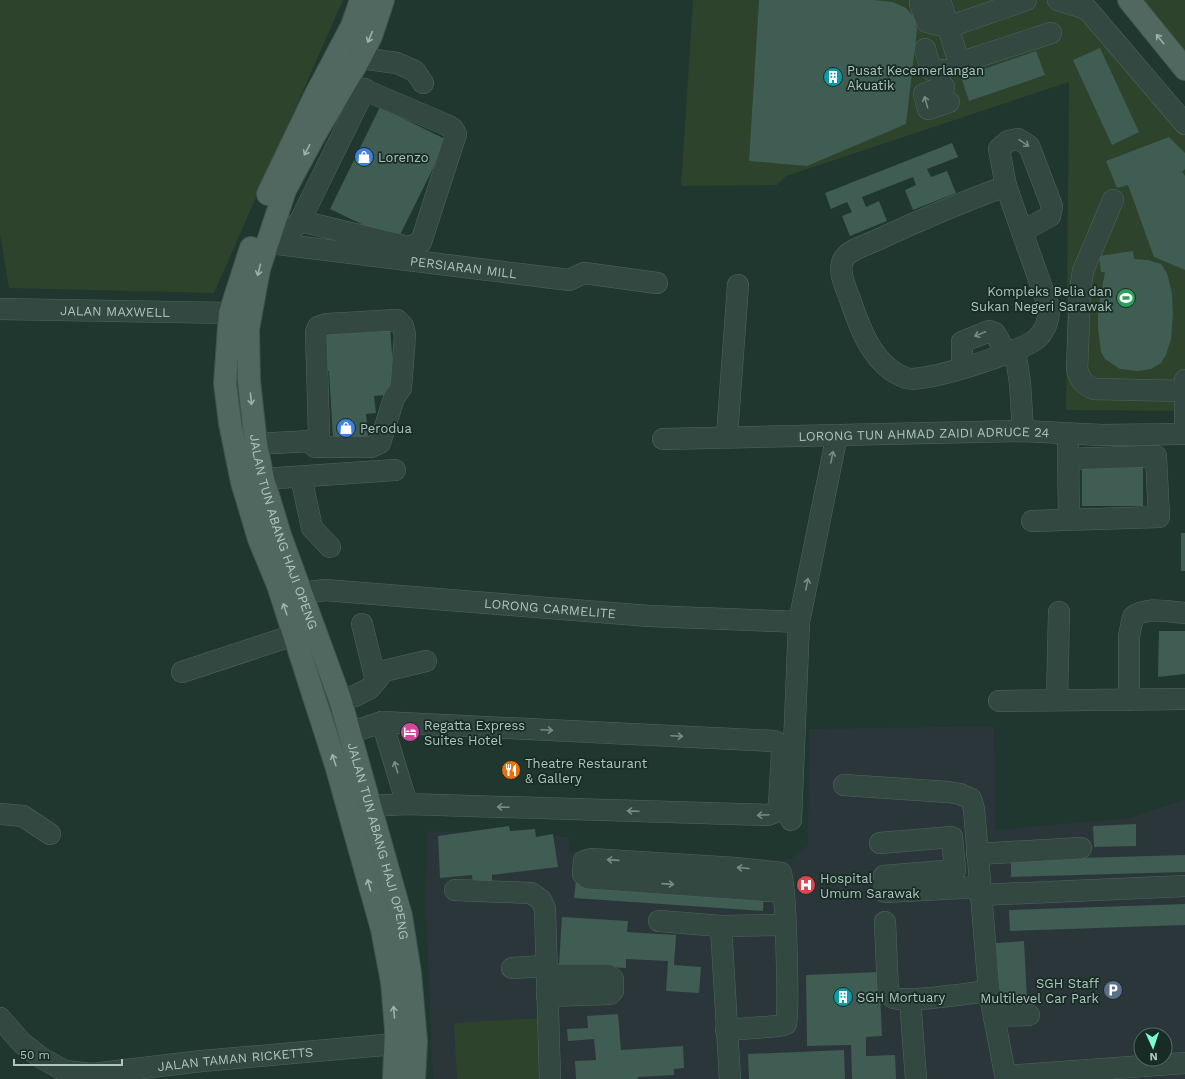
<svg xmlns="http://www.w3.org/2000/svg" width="1185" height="1079" font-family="'Work Sans',sans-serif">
<rect width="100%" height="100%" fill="#1f372f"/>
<!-- medical -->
<path fill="#2a3639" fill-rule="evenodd" d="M 994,726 L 995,830 L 1129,818 L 1185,799 L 1185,1079 L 433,1079 L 426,911 L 427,831 L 569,837 L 569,852 L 790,860 L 808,845 L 809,729 ZM 1141,1035 L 1165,1035 L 1165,1059 L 1141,1059 Z"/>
<!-- green -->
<g fill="#2d432c">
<path d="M 0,0 L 343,0 L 214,293 L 9,288 L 0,234 Z"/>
<path d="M 693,0 L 1092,0 L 1185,107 L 1185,411 L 1066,410 L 1069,82 L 786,176 L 777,185 L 681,186 Z"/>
<path d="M 1141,0 L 1185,0 L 1185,53 Z"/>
<path d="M 540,1018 L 543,1079 L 457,1079 L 454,1023 Z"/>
</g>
<!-- building -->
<g fill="#3f5d52">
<path d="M 759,0 L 873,0 L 893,2 L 906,8 L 915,18 L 917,30 L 906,124 L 807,166 L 749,161 Z"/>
<path d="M 1100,48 L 1139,132 L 1112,145 L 1073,60 Z"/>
<path d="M 1036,51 L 1045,75 L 969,101 L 961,77 Z"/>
<path d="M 380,107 L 447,140 L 397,241 L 330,209 Z"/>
<path d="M 1169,137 L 1185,153 L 1185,169 L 1182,172 L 1185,176 L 1185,270 L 1154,257 L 1128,185 L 1117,188 L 1106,161 Z"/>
<path d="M 952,143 L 958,157 L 927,169 L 931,177 L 947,171 L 956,193 L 913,210 L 905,190 L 916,185 L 913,177 L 862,197 L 866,207 L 879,201 L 887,221 L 850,236 L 842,216 L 852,212 L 847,202 L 831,209 L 825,193 Z"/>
<path d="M 1133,251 L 1134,259 L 1148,260 L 1161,264 L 1167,273 L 1172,293 L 1173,315 L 1171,339 L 1166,355 L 1161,363 L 1151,369 L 1138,371 L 1120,369 L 1105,359 L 1101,352 L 1098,328 L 1098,310 L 1105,272 L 1101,272 L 1099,256 Z"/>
<path d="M 390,328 L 395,394 L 374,396 L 376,413 L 366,414 L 368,437 L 333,439 L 329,371 L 320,371 L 318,333 Z"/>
<rect x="1082" y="466" width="61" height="40"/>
<rect x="1181" y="533" width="4" height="38"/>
<path d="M 1159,631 L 1185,631 L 1185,674 L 1158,677 Z"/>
<path d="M 1136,824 L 1136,846 L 1094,847 L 1093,826 Z"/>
<path d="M 509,826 L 510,831 L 535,829 L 536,837 L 553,834 L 558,867 L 492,875 L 492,885 L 473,886 L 472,875 L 440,878 L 438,836 Z"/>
<path d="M 1185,855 L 1185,872 L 1011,877 L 1011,860 Z"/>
<path d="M 576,880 L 764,892 L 763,911 L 574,898 Z"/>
<path d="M 1185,904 L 1185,925 L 1010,931 L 1009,910 Z"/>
<path d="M 562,917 L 628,921 L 627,932 L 676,935 L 674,965 L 701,967 L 699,993 L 666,991 L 668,961 L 626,959 L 626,968 L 559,964 Z"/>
<path d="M 1024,941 L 1027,999 L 1000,1000 L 996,943 Z"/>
<path d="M 879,972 L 882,1036 L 866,1037 L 866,1056 L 895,1055 L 896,1079 L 852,1079 L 851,1045 L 807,1046 L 806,975 Z"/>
<path d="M 618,1014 L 621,1050 L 683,1046 L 684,1068 L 674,1069 L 674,1075 L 638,1077 L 638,1079 L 576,1079 L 575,1061 L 596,1060 L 594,1039 L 568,1041 L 567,1029 L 588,1028 L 587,1016 Z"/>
<path d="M 844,1050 L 845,1079 L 749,1079 L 748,1054 Z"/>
</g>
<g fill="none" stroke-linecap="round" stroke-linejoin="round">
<!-- minor casing -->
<g stroke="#50665e" stroke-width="22">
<g id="minor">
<path d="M 920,0 L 920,4 L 927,22 L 948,27 L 1026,0"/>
<path d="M 940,0 L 959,63 L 1051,33"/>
<path d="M 1058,0 L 1087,9 L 1185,124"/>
<path d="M 925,49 L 931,70 L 943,70"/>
<path d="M 360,58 L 397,63 L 415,71 L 423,83"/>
<path d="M 944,87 L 924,94 L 928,109 L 949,102"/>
<path d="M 1006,186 L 1049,308 C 1049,321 1045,332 1035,340 C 1020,352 923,384 906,378 C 873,366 860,329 850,299 C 846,288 835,267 846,256 C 852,249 866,245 875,241 C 918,221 962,202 1006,186 Z"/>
<path d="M 1006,186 L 999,149 L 1008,141 L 1018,139 L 1029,146 L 1052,206 L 1050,216 L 1023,231"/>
<path d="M 1113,200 L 1083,271 L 1080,291 L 1077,369 C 1080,380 1083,384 1094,389 L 1185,391"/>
<path d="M 300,221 L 365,89"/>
<path id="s1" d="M 269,243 L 569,280 L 584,273 L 657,283"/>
<path d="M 279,244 L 300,221 L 409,247 L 421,242 L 456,134 L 453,129 L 447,125 L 346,82"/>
<path id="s2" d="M 0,309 L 230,313"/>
<path d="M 1015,350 L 1020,383 L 1023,431"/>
<path d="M 962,368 L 962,342 L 989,331 L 995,333 L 1006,353"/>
<path d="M 1185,380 L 1185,425"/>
<path d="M 727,436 L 738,285"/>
<path id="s3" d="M 663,439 L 1023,431 L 1102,435 L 1185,434"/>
<path d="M 256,444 L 311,441 L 319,434 L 316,332 L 318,327 L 327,324 L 397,320 L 403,326 L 405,335 L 401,388 L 394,398 L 380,443 L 371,447 L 315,447 L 311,441"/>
<path d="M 1068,446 L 1069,519"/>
<path d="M 301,477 L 312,528 L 330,547"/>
<path d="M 263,479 L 395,470"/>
<path d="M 1032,521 L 1159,517 L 1156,456 L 1068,459"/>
<path id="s4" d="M 302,593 L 325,590 L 649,616 L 799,622"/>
<path d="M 362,624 L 376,681"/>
<path d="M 182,672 L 294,635"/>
<path d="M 340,699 L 355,696 L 370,688 L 384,671 L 426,661"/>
<path d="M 1057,700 L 1059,612"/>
<path d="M 1129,700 L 1129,636 L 1133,617 C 1146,606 1169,612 1185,613"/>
<path d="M 999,701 L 1185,699"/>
<path d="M 382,722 L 407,804"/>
<path d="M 349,733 L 382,722 L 775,741 L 779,745 L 782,751 L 779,805 L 776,812 L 768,815 L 407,804 L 370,806"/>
<path d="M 844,785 L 948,792 L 960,794 L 971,799 L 974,809 L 989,991 L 1006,1079"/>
<path d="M 0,814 L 23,816 L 50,834"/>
<path d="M 791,820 L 799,622 L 837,435"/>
<path d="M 880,843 L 952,837 L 955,870 L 884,876 L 885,892 L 980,887"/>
<path d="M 977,854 L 1081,848"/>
<path d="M 455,890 L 531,893 L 541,900 L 545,909 L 550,1079"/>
<path d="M 980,895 L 1185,886"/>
<path d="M 659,921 L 721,926 L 785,925"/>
<path d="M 885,922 L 888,992 C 890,995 891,997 894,998 C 910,1003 969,993 989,991"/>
<path d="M 721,926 L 730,1079"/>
<path d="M 512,968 L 546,966"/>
<path d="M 547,975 L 608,975 L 613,979 L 613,991 L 610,994 L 547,996"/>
<path d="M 910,999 L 916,1079"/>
<path d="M 994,1016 L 1029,1015"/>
<path id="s5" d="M 0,1018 L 22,1043 L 40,1057 L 65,1071 L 92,1074 L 202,1061 L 395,1044"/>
<path d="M 726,1030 L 779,1026 L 786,1024 C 789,1012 786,882 781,873 L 736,868 L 591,859 L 584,861 L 583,874 L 588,878 L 784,892"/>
<path d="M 1006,1076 L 1185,1063"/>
</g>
</g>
<!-- major casing -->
<g stroke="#3f544d" stroke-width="24">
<g id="major">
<path id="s6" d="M 383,0 L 371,36 L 360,58 L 314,136 L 285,190 L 259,269 L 248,329 L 249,381 L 256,444 L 263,479 L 280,535 L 340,699 L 401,916 L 410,973 L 416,1041 L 414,1079"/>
<path d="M 1129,0 L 1185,69"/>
<path d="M 268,194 L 315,96 L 352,26 L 361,0"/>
<path d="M 251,248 L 230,313 L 225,383 L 230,423 L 242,482 L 259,539 L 278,585 L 336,765 L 382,929 L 392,982 L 396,1029 L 394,1079"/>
</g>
</g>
<!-- minor -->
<use href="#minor" stroke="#324841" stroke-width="21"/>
<!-- major -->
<use href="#major" stroke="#506860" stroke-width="22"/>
</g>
<!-- one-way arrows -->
<defs><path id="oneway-shaft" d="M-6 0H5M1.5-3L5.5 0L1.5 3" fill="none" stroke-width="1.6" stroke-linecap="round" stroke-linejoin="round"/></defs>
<g stroke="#9ab2aa">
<use href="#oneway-shaft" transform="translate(370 37) rotate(113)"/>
<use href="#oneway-shaft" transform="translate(1160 39) rotate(-129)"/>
<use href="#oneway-shaft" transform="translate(307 150) rotate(118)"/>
<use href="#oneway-shaft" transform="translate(259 270) rotate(104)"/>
<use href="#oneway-shaft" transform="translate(251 399) rotate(84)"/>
<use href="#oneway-shaft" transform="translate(285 609) rotate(-108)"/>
<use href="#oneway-shaft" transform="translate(334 760) rotate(-108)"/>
<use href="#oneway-shaft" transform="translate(369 885) rotate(-106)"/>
<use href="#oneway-shaft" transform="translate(394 1012) rotate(-95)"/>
</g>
<g stroke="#758d85">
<use href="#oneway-shaft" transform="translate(926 102) rotate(-106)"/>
<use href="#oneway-shaft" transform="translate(1024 143) rotate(34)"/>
<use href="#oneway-shaft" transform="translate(980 334) rotate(158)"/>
<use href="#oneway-shaft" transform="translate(832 457) rotate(-79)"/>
<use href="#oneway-shaft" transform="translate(807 584) rotate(-79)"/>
<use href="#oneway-shaft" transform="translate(547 730) rotate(3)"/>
<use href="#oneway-shaft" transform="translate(677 736) rotate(3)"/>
<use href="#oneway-shaft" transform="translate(396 767) rotate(-107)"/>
<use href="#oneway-shaft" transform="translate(503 807) rotate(-178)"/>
<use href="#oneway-shaft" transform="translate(633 811) rotate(-178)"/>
<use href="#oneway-shaft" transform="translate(763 815) rotate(177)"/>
<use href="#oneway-shaft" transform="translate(613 860) rotate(-176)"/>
<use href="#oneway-shaft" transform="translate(743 868) rotate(-175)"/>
<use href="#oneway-shaft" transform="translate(668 884) rotate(4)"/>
</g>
<!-- icons -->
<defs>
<g id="building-disc" transform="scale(1)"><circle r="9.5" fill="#0f9aa8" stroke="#182c25"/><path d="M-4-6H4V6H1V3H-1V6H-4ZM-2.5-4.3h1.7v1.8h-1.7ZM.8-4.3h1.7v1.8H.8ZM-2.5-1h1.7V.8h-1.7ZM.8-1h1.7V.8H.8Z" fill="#fff"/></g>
<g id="shop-disc" transform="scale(1)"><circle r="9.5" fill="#3f7fe0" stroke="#182c25"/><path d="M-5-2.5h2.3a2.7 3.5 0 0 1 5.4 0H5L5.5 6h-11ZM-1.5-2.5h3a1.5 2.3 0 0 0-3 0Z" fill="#fff"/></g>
<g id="stadium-disc" transform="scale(1)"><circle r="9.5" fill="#2e9e5b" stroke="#182c25"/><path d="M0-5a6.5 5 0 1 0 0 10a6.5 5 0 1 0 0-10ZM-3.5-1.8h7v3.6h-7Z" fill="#fff"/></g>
<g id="hotel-disc" transform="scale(1)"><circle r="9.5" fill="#d1479c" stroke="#182c25"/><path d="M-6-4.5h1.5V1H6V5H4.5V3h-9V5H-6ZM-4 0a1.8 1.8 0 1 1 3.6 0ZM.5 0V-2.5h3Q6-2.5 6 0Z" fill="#fff"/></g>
<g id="restaurant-disc" transform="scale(1)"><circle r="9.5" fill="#e8710a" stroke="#182c25"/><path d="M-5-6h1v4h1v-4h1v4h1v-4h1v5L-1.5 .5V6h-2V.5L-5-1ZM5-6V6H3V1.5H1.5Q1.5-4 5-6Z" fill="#fff"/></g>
<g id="hospital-disc" transform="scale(1)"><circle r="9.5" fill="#e0444e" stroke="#182c25"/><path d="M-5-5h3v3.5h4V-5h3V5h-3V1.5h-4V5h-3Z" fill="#fff"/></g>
<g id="parking-disc" transform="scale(1)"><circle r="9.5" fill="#5c6f8a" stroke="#182c25"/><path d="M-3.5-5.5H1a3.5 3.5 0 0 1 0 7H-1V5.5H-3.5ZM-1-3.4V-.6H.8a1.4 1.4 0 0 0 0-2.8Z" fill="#fff"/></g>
</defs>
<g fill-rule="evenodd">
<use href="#building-disc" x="833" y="77"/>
<use href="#shop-disc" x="364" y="157"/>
<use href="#stadium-disc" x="1126" y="298"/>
<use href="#shop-disc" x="346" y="428"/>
<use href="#hotel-disc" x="410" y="732"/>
<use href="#restaurant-disc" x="511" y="770"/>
<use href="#hospital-disc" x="806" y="885"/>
<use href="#parking-disc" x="1113" y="990"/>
<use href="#building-disc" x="843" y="997"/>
</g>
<g text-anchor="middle" stroke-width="3.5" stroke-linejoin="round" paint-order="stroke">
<!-- poi labels -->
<g font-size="13" fill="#acc5bd" stroke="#182c25" text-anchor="start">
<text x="847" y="75">Pusat Kecemerlangan<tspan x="847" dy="15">Akuatik</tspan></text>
<text x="378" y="162">Lorenzo</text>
<text x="1112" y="296" text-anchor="end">Kompleks Belia dan<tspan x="1112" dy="15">Sukan Negeri Sarawak</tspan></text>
<text x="360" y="433">Perodua</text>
<text x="424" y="730">Regatta Express<tspan x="424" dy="15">Suites Hotel</tspan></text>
<text x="525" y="768">Theatre Restaurant<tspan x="525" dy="15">&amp; Gallery</tspan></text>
<text x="820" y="883">Hospital<tspan x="820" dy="15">Umum Sarawak</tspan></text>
<text x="1099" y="988" text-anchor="end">SGH Staff<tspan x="1099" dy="15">Multilevel Car Park</tspan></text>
<text x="857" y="1002">SGH Mortuary</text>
</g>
<!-- street labels -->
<g font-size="13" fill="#acc5bd" stroke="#182c25">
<text dy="5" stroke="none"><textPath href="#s1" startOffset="196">PERSIARAN MILL</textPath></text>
<text dy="5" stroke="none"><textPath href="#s2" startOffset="115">JALAN MAXWELL</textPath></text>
<text dy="5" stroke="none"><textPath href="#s3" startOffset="261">LORONG TUN AHMAD ZAIDI ADRUCE 24</textPath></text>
<text dy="5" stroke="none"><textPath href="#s6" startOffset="566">JALAN TUN ABANG HAJI OPENG</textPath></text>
<text dy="5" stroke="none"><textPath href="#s4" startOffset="249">LORONG CARMELITE</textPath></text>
<text dy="5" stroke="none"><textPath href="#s6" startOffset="890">JALAN TUN ABANG HAJI OPENG</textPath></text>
<text dy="5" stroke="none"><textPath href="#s5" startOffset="256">JALAN TAMAN RICKETTS</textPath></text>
</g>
</g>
<!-- north arrow -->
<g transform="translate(1153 1047) rotate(177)"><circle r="19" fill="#182c25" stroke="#536962"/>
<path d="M0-3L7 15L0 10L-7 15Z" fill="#7afcd4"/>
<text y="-6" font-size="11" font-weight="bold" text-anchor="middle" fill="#acc5bd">N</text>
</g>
<!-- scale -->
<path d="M14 1059v6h108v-6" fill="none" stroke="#acc5bd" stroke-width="2"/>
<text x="20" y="1059" font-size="12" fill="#acc5bd" stroke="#182c25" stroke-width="3" paint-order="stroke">50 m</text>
</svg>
